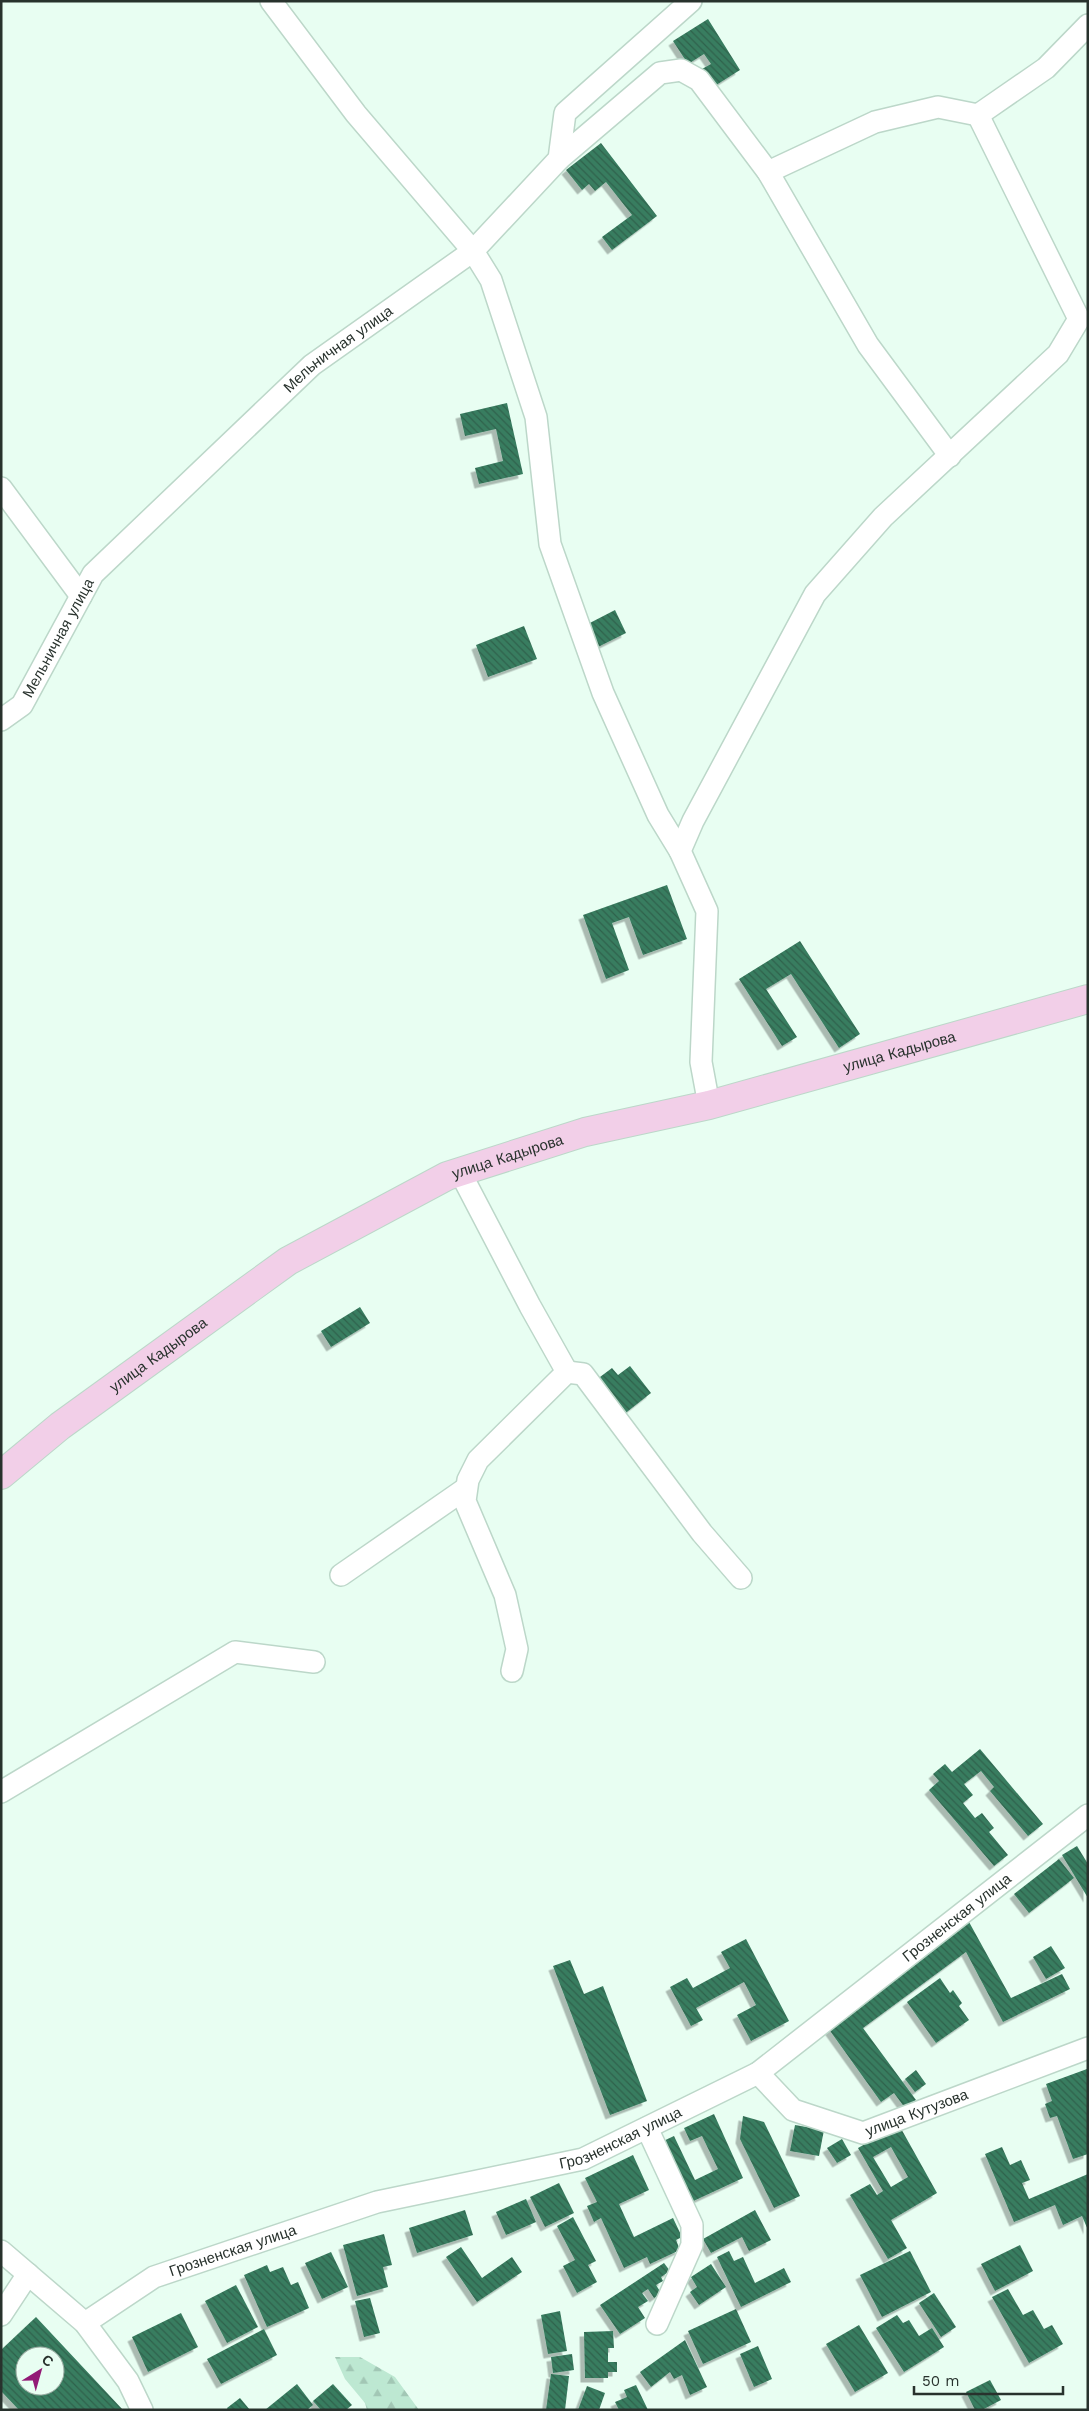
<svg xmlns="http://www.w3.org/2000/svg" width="1089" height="2411" font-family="'Work Sans',sans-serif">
<defs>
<pattern id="forest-firs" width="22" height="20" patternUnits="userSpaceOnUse" patternTransform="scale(1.25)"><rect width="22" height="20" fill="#bde8d2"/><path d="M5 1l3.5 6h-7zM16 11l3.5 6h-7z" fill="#a2c7b5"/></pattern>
<pattern id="building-back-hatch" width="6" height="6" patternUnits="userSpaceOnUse" patternTransform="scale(1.25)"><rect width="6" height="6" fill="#397d60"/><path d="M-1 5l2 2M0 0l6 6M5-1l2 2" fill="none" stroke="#2e624c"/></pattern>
<filter id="shadow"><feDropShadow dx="-4.5" dy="4.5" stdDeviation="0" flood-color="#0004"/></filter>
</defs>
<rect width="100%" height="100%" fill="#e8fef2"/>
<!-- forest -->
<path fill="url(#forest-firs)" d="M 335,2357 L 360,2357 L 395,2377 L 419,2410 L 367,2410 L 365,2403 L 345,2379 Z"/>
<!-- building -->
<g fill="url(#building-back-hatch)" fill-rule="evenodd" filter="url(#shadow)">
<path d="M 708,19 L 740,70 L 713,87 L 702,69 L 711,64 L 704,54 L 688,64 L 673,41 Z"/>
<path d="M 601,143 L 657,216 L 612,250 L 602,237 L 632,215 L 606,182 L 595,191 L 589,184 L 582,190 L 566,170 Z"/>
<path d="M 507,403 L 523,474 L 479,484 L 475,468 L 503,461 L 496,429 L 465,436 L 460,414 Z"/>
<path d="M 615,610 L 626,633 L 596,648 L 584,626 Z"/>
<path d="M 524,626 L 537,659 L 488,677 L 476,645 Z"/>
<path d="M 667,885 L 687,939 L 643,955 L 629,917 L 612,923 L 629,970 L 606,979 L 583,915 Z"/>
<path d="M 800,941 L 860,1034 L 839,1048 L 791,974 L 766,989 L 797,1037 L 782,1046 L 739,979 Z"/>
<path d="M 360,1307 L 370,1323 L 331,1347 L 321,1331 Z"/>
<path d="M 630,1366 L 651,1393 L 623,1415 L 596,1380 L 612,1368 L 618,1375 Z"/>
<path d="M 980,1749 L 1043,1824 L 1028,1836 L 990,1791 L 994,1787 L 981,1771 L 964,1784 L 973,1795 L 963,1803 L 975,1818 L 982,1813 L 994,1828 L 989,1832 L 1008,1855 L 994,1866 L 929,1790 L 939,1781 L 933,1774 L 945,1764 L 952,1772 Z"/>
<path d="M 1077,1846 L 1088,1864 L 1088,1898 L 1062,1855 Z"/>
<path d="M 1059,1859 L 1074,1878 L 1029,1913 L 1014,1894 Z"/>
<path d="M 969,1922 L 1011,1998 L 1062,1974 L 1070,1989 L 1003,2022 L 966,1952 L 863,2028 L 916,2100 L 905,2108 L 894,2093 L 881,2102 L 828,2028 Z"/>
<path d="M 746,1939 L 789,2021 L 751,2041 L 737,2015 L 756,2005 L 744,1982 L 696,2008 L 703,2020 L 691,2026 L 670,1987 L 687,1978 L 693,1988 L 730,1968 L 721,1952 Z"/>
<path d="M 1051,1946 L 1065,1968 L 1046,1979 L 1033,1957 Z"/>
<path d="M 570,1960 L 584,1994 L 603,1986 L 647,2101 L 610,2115 L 553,1966 Z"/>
<path d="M 940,1978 L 950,1993 L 953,1990 L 962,2003 L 959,2006 L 969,2020 L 936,2043 L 907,2002 Z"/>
<path d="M 1087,2069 L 1088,2154 L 1073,2159 L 1057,2116 L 1050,2118 L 1045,2104 L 1052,2101 L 1046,2084 Z"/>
<path d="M 916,2070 L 926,2084 L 915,2092 L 905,2079 Z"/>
<path d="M 714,2114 L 743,2178 L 687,2204 L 659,2143 L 674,2136 L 695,2180 L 718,2169 L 702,2136 L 690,2141 L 684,2128 Z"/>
<path d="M 743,2116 L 764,2122 L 800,2196 L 774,2208 L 740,2139 Z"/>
<path d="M 795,2125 L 824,2130 L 819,2156 L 790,2151 Z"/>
<path d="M 899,2125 L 937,2193 L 891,2220 L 907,2248 L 888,2259 L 850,2195 L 870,2184 L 877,2195 L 883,2191 L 858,2148 ZM 891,2147 L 908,2177 L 891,2187 L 873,2157 Z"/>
<path d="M 842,2139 L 851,2155 L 837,2163 L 827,2148 Z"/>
<path d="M 1002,2147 L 1010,2165 L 1021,2160 L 1030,2180 L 1022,2183 L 1029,2199 L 1088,2174 L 1088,2230 L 1082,2216 L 1063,2225 L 1055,2205 L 1014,2222 L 985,2154 Z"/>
<path d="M 633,2155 L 649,2190 L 619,2204 L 634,2237 L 673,2218 L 682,2237 L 676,2240 L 680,2250 L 650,2264 L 647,2257 L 624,2268 L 601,2218 L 594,2222 L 587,2206 L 597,2202 L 585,2178 Z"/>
<path d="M 559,2183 L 574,2213 L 545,2227 L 530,2197 Z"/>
<path d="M 526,2199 L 536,2222 L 506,2235 L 496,2212 Z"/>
<path d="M 465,2210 L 473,2235 L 417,2253 L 409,2228 Z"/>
<path d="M 755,2210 L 771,2240 L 749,2251 L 742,2237 L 711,2253 L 703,2239 Z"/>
<path d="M 573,2217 L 596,2261 L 588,2265 L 597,2282 L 577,2293 L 563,2266 L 575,2260 L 557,2226 Z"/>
<path d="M 384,2234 L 392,2265 L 383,2267 L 388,2287 L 357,2296 L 343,2245 Z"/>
<path d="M 1020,2245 L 1033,2271 L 995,2291 L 981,2264 Z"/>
<path d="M 461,2247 L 482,2278 L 512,2257 L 522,2272 L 477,2302 L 446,2257 Z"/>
<path d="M 729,2251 L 734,2261 L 743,2257 L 755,2283 L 784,2268 L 791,2282 L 741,2307 L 717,2257 Z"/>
<path d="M 910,2251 L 931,2292 L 882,2317 L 860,2275 Z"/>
<path d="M 331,2252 L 348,2287 L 322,2299 L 305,2263 Z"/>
<path d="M 664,2263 L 670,2271 L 661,2277 L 663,2281 L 656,2285 L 661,2293 L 654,2298 L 648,2289 L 642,2293 L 648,2301 L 638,2307 L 645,2318 L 620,2334 L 600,2305 Z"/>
<path d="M 711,2264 L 726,2287 L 699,2305 L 690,2292 L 697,2287 L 691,2277 Z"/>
<path d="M 267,2265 L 270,2272 L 283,2267 L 291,2285 L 298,2282 L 309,2308 L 267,2327 L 244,2275 Z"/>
<path d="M 236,2285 L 258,2327 L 227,2343 L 205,2301 Z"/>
<path d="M 1008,2289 L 1023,2315 L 1033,2310 L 1044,2329 L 1052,2325 L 1063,2344 L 1029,2363 L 992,2297 Z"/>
<path d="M 934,2293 L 956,2327 L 941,2337 L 919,2303 Z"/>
<path d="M 370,2298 L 380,2333 L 364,2337 L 355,2301 Z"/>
<path d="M 736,2309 L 751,2342 L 703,2364 L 688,2331 Z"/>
<path d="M 560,2311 L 567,2351 L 548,2354 L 541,2315 Z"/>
<path d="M 181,2313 L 198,2347 L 148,2372 L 132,2337 Z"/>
<path d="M 897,2315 L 903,2323 L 909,2320 L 919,2336 L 932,2328 L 944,2347 L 904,2372 L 876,2328 Z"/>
<path d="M 36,2317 L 123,2410 L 19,2410 L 1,2391 L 1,2350 ZM 25,2356 L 55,2356 L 55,2386 L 25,2386 Z"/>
<path d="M 859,2325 L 888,2373 L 855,2392 L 826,2344 Z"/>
<path d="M 264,2329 L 277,2355 L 221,2384 L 207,2359 Z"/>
<path d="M 613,2331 L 614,2348 L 608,2348 L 608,2362 L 617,2362 L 617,2372 L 608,2372 L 608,2378 L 585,2378 L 584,2332 Z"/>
<path d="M 685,2340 L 707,2387 L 690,2395 L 682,2375 L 674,2379 L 670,2372 L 651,2387 L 640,2372 Z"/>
<path d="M 758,2346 L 772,2379 L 754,2387 L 740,2354 Z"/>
<path d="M 572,2354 L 574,2370 L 553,2373 L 551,2357 Z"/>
<path d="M 551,2374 L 569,2376 L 565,2410 L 546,2410 Z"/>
<path d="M 990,2380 L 1001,2400 L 982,2410 L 975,2410 L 966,2392 Z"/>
<path d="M 297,2384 L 313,2405 L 307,2410 L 265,2410 Z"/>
<path d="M 333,2384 L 352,2405 L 346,2410 L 321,2410 L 313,2401 Z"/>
<path d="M 636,2385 L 648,2410 L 619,2410 L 615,2402 L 627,2397 L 624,2390 Z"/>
<path d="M 587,2386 L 605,2393 L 599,2410 L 578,2410 Z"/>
<path d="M 240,2398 L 250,2410 L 228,2410 L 227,2408 Z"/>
</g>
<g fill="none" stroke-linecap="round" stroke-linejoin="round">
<!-- street casing -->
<g stroke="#bcd7c9" stroke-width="24">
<g id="street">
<path d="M 271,1 L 356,114 L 473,251 L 491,280 L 536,417 L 550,544 L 603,693 L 658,815 L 680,851"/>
<path d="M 559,159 L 660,73 L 681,70 L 699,80 L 768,172 L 868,345 L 950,456"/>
<path d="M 768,172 L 875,122 L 938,107 L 978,115 L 1046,68 L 1088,25"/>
<path d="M 1,488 L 81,596"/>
<path id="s1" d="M 1,720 L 22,705 L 93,574 L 312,365 L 473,251 L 559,159 L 565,113 L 691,1"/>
<path d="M 709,1105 L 701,1062 L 707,911 L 680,851 L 693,821 L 815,594 L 883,517 L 1058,354 L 1079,319 L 978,115"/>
<path d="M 460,1172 L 530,1306 L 567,1372"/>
<path d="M 567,1372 L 583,1374 L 702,1533 L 741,1578"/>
<path d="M 341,1575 L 465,1489"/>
<path d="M 512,1671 L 517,1649 L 505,1595 L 465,1501 L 468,1480 L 478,1460 L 567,1372"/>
<path d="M 1,1792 L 235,1652 L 314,1662"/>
<path id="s2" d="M 758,2073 L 793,2110 L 863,2133 L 1088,2048"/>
<path d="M 647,2128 L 692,2225 L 692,2245 L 657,2324"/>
<path d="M 1,2251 L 85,2323 L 128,2381 L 142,2410"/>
<path d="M 1,2315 L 28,2274"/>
<path id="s3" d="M 85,2323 L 154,2277 L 377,2202 L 583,2159 L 758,2073 L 1088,1815"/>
</g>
</g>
<!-- secondary casing -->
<g stroke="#bcd7c9" stroke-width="30">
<g id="secondary">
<path id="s4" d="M 1,1475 L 60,1426 L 288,1261 L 447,1176 L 585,1132 L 709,1105 L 1088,999"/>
</g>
</g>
<!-- street -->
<use href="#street" stroke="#fff" stroke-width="21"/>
<!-- secondary -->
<use href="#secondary" stroke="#f2cfe8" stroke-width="28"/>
</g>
<g text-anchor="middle" stroke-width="5" stroke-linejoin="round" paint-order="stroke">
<!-- street labels -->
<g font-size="15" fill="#28322d" stroke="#e8fef2">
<text dy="5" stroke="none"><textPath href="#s1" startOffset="508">Мельничная улица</textPath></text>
<text dy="5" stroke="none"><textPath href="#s1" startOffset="102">Мельничная улица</textPath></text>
<text dy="5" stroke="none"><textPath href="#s4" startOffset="1008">улица Кадырова</textPath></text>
<text dy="5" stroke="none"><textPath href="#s4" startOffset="602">улица Кадырова</textPath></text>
<text dy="5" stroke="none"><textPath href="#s4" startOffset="198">улица Кадырова</textPath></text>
<text dy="5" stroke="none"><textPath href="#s3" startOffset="976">Грозненская улица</textPath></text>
<text dy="5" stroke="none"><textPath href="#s2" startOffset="182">улица Кутузова</textPath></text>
<text dy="5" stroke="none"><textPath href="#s3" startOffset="571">Грозненская улица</textPath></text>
<text dy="5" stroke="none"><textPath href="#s3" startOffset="166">Грозненская улица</textPath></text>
</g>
</g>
<!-- border -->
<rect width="1089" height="2411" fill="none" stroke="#28322d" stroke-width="5"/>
<!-- north arrow -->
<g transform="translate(40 2371) rotate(37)"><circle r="24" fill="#e8fef2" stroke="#9baca3"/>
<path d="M0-4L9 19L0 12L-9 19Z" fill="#931a76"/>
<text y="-8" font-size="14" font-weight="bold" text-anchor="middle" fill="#28322d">С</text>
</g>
<!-- scale -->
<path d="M914 2386v8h149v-8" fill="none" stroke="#28322d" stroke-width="2.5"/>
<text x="922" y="2386" font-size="15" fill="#28322d" stroke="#e8fef2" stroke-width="4" paint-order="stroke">50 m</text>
</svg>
